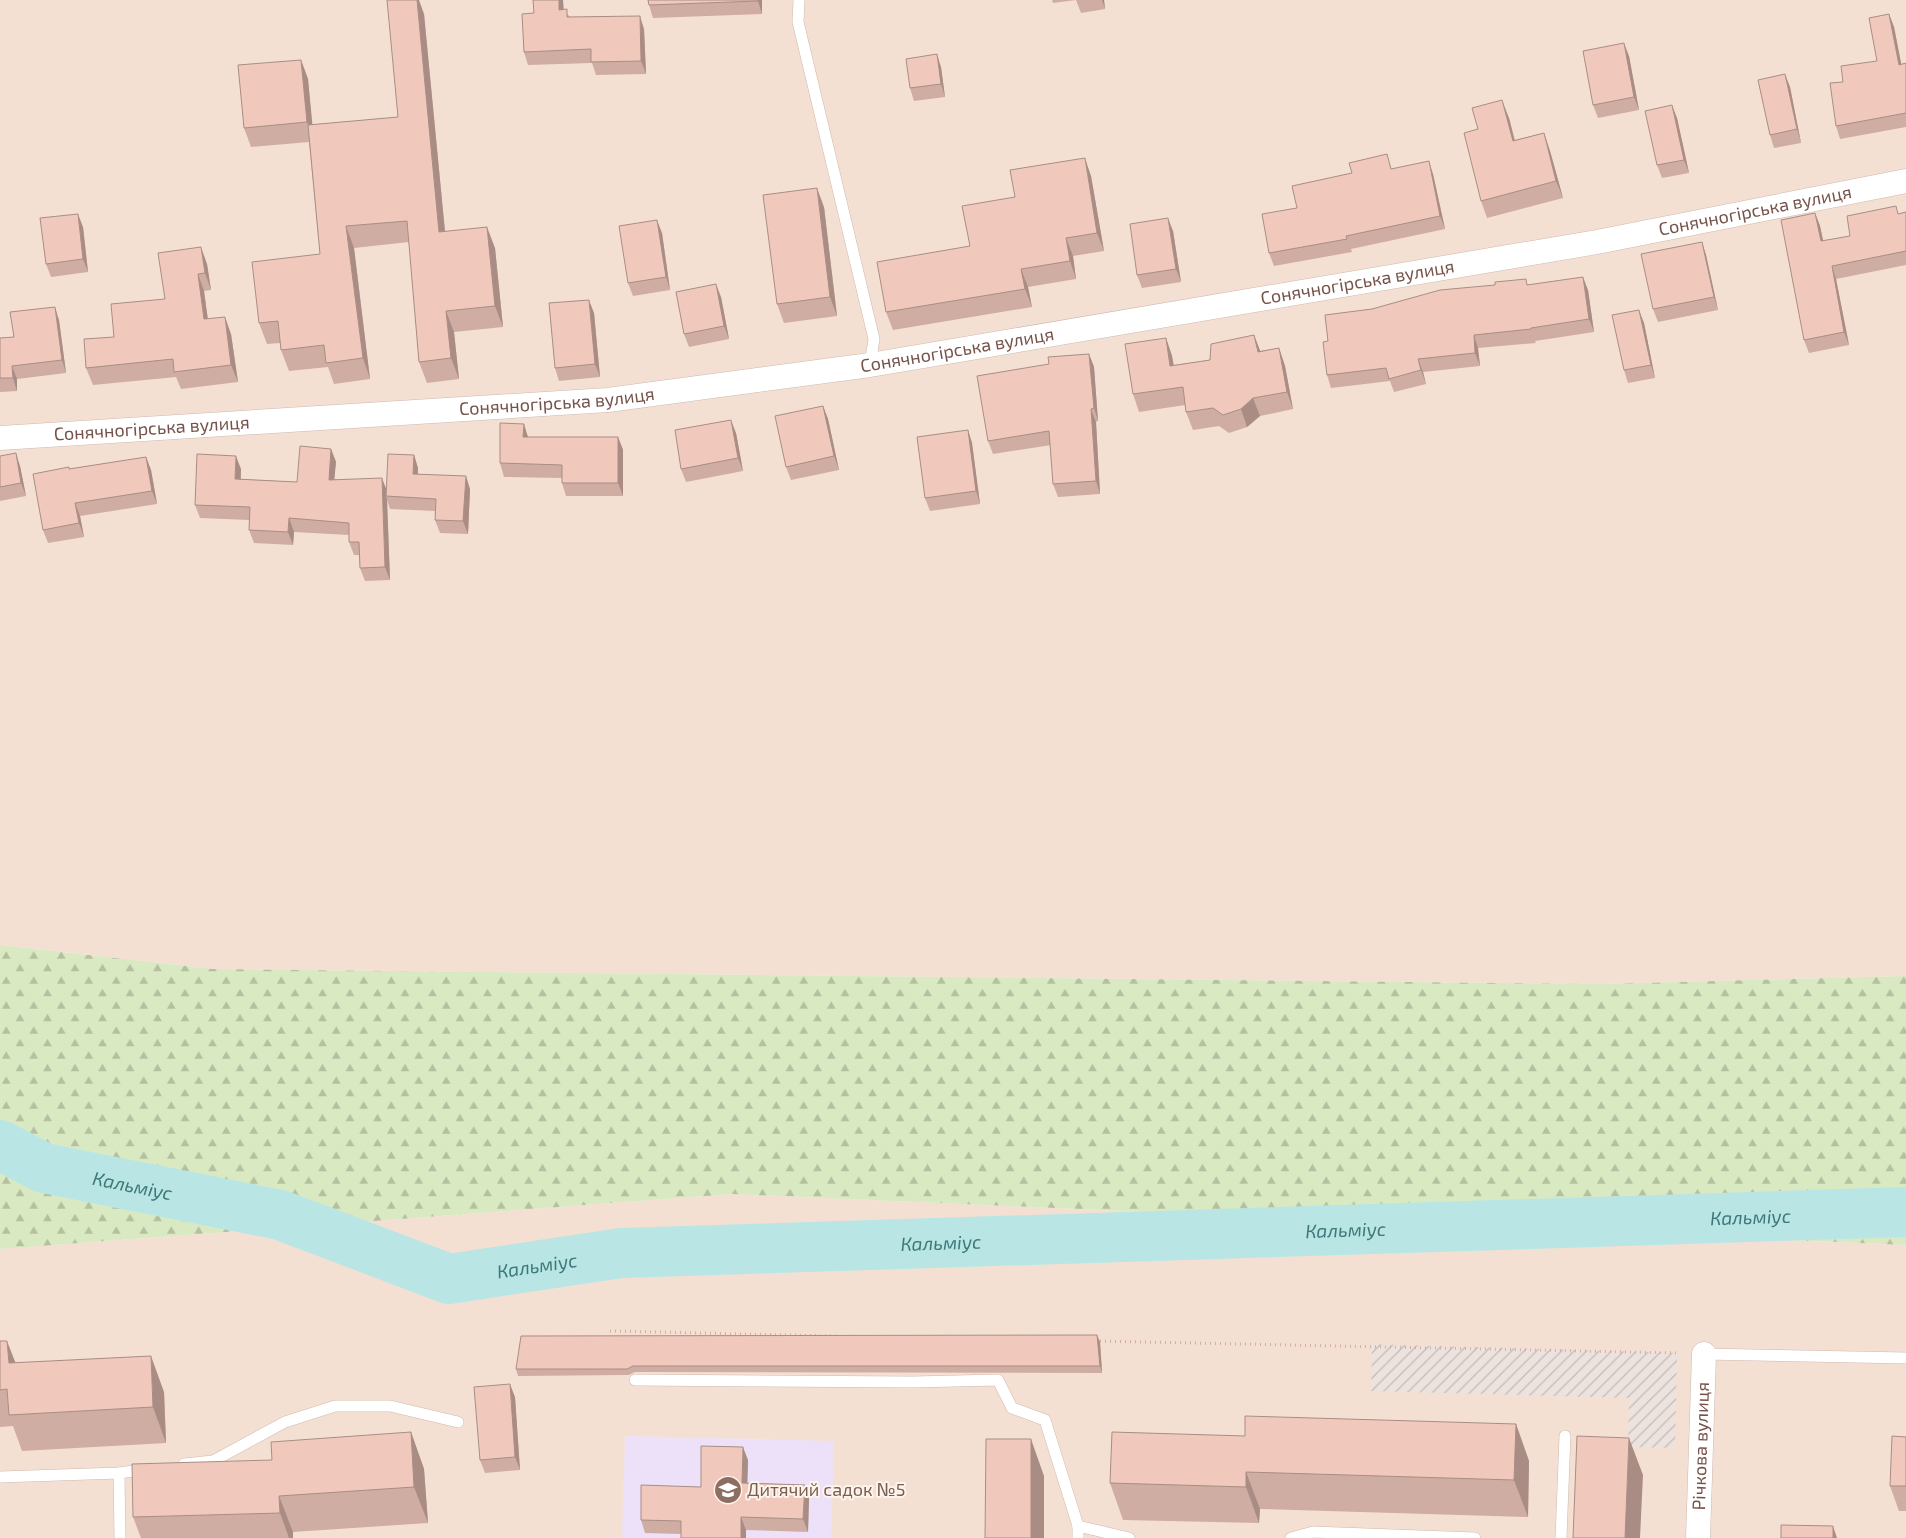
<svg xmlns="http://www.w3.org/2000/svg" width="1906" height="1538" font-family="'Exo 2',sans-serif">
<defs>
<pattern id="industrial-furrows" width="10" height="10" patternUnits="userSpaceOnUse" patternTransform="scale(1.25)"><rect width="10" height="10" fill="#ece3df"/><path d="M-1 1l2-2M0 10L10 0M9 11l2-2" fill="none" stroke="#c4bbb7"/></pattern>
<pattern id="forest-firs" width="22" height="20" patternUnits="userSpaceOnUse" patternTransform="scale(1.25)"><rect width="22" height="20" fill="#d9eac3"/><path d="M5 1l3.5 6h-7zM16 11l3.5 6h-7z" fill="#b5c0a0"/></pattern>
</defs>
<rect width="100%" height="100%" fill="#fcefe5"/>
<!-- residential -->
<g fill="#f4e0d3">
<path d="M 0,0 L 1906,0 L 1906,976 L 1602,984 L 213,969 L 0,945 Z"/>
<path d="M 732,1194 L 1906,1245 L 1906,1538 L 0,1538 L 0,1249 Z"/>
</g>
<!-- industrial -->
<path fill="url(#industrial-furrows)" d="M 1372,1344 L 1677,1353 L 1675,1448 L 1628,1447 L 1629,1398 L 1371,1391 Z"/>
<!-- education -->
<path fill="#ece1f8" d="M 625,1436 L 834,1441 L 831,1538 L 622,1538 Z"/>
<!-- forest -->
<path fill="url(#forest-firs)" d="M 0,945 L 213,969 L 1602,984 L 1906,976 L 1906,1245 L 732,1194 L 0,1249 Z"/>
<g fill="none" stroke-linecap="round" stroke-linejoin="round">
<!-- river -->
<path stroke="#b9e6e5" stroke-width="50" id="s1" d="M 0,1145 L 44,1168 L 280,1215 L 449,1279 L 621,1253 L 1906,1212"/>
<!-- lane casing -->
<g stroke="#d0b8ae" stroke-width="12">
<g id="lane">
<path d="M 799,0 L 798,22 L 874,339 L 870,365"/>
<path d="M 1704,1354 L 1906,1358"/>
<path d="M 635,1380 L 913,1382 L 998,1380 L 1012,1408 L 1045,1420 L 1078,1526"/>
<path d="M 184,1464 L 213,1461 L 285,1422 L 335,1406 L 390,1406 L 458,1422"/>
<path d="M 119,1473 L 120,1538"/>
<path d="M 0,1477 L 119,1473 L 148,1469"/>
<path d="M 1078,1538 L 1078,1526 L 1129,1538"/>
<path d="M 1291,1538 L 1313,1532 L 1475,1538"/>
<path d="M 1561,1538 L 1565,1436"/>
</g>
</g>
<!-- street casing -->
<g stroke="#d0b8ae" stroke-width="25">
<g id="street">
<path id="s2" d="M 0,438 L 608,400 L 870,365 L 1597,242 L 1906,181"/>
<path id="s3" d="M 1698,1538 L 1704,1354"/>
</g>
</g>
<!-- path -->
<g stroke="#d6ac9f" stroke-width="3" stroke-dasharray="1 4" stroke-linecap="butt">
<path d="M 610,1331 L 836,1336"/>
<path d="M 1095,1341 L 1679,1353"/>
</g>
<!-- lane -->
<use href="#lane" stroke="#fff" stroke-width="11"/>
<!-- street -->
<use href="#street" stroke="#fff" stroke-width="24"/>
</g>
<!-- wall -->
<g fill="#cfada2">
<path d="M 563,0 L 564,10 L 570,17 L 644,29 L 646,74 L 596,75 L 592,63 L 528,65 L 524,52 L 534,13 Z"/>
<path d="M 648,0 L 762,0 L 762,14 L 653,18 L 649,5 Z"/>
<path d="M 1052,0 L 1076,0 L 1053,3 Z"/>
<path d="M 1076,0 L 1104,0 L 1105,9 L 1081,13 Z"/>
<path d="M 424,14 L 445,231 L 495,248 L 503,327 L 454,332 L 459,379 L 427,383 L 419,362 L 409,242 L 354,248 L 370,379 L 334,384 L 328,367 L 289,371 L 281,350 L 280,343 L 267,344 L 259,323 L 320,254 L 309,142 L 251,147 L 244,128 L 301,60 L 308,79 L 312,125 L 398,117 Z"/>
<path d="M 1889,14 L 1894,27 L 1901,64 L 1906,63 L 1906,127 L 1840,139 L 1836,126 L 1843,82 L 1877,61 Z"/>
<path d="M 1629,56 L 1639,110 L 1598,118 L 1593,105 Z"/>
<path d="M 941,67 L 945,97 L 914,101 L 910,88 Z"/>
<path d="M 1790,87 L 1801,143 L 1774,148 L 1770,135 Z"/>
<path d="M 1509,118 L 1515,140 L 1544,133 L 1550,151 L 1563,198 L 1487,218 L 1481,201 L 1478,129 Z"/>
<path d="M 1677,118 L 1689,173 L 1662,178 L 1657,165 Z"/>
<path d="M 1392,169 L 1433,174 L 1445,229 L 1351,249 L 1352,252 L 1274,266 L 1269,253 Z"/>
<path d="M 1091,176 L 1104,251 L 1073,256 L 1076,279 L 1028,287 L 1032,307 L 893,330 L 886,312 L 970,246 L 1015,197 Z"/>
<path d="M 824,207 L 837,316 L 784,323 L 777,304 Z"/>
<path d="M 1906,212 L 1906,265 L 1836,279 L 1849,345 L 1809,353 L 1804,340 L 1815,213 L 1820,226 L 1823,241 L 1850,236 L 1899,214 Z"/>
<path d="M 83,227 L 88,272 L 51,277 L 46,264 Z"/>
<path d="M 1173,231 L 1181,282 L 1142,288 L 1137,275 Z"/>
<path d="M 662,233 L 670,290 L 633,296 L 628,283 Z"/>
<path d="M 1702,242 L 1706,255 L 1718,310 L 1658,322 L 1653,309 Z"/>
<path d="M 207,264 L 211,290 L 204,291 L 208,319 L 231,334 L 238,382 L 181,389 L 176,377 L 93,385 L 86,368 L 114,337 L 165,299 Z"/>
<path d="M 1528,285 L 1588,290 L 1594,332 L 1535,341 L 1536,343 L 1478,348 L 1480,366 L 1423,372 L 1426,384 L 1394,392 L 1390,381 L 1331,388 L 1327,375 L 1372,309 Z"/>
<path d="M 721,297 L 729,339 L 689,347 L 684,334 Z"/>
<path d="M 594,313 L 600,377 L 559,381 L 555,368 Z"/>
<path d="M 59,320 L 66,373 L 17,379 L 17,391 L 0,392 L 0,338 L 14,337 Z"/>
<path d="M 1644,323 L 1655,378 L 1628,383 L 1624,370 Z"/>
<path d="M 1254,335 L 1260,351 L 1279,348 L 1285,366 L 1293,409 L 1260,416 L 1247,427 L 1229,433 L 1219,426 L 1193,430 L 1186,412 L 1185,405 L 1139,412 L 1133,394 L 1166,338 L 1172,356 L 1174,365 L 1210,360 Z"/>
<path d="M 1089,354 L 1094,367 L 1098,421 L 1096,422 L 1100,494 L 1058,497 L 1053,484 L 1051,445 L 993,454 L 988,441 L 1049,364 Z"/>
<path d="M 823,406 L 828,419 L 839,470 L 791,480 L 786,467 Z"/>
<path d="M 968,430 L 972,443 L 980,504 L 930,511 L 925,498 Z"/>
<path d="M 736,433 L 743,471 L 686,482 L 681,469 Z"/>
<path d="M 528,437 L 618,437 L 623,450 L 623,496 L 566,496 L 562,483 L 562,478 L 504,477 L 500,463 Z"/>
<path d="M 331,449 L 336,462 L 334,479 L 386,488 L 414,455 L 418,468 L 418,474 L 470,489 L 468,534 L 440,533 L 435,520 L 435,511 L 390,509 L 387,500 L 390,580 L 365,581 L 360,568 L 359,555 L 354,555 L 349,542 L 349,535 L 294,532 L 293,545 L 254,543 L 249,530 L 249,520 L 200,518 L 195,505 L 241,469 L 241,479 L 297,482 Z"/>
<path d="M 0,456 L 20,466 L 26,496 L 0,501 Z"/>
<path d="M 146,457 L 151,470 L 157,504 L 80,516 L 84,537 L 48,543 L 43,530 L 70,469 Z"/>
<path d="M 1097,1335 L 1100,1342 L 1102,1373 L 635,1372 L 629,1375 L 518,1376 L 516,1369 Z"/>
<path d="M 0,1341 L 16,1363 L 164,1392 L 166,1443 L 22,1451 L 13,1426 L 0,1427 Z"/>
<path d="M 515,1397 L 520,1470 L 485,1473 L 480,1460 Z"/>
<path d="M 1516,1424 L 1529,1461 L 1528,1517 L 1260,1509 L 1259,1523 L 1123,1520 L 1110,1483 L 1245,1436 Z"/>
<path d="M 411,1432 L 424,1469 L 428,1523 L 293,1532 L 293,1538 L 141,1538 L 133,1517 L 272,1460 Z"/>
<path d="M 1906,1437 L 1906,1511 L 1899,1511 L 1890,1486 Z"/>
<path d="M 748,1460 L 747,1483 L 805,1485 L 809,1498 L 808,1532 L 746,1530 L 746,1538 L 681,1538 L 681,1534 L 645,1533 L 641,1520 Z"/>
</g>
<!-- shaded-wall -->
<g fill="#a98d84">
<path d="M 417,0 L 419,0 L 424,14 L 447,253 L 439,232 Z"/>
<path d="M 559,0 L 563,0 L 564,23 L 559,10 Z"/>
<path d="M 758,0 L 762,0 L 762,14 L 758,1 Z"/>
<path d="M 1102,0 L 1104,0 L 1105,9 Z"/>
<path d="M 1889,14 L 1894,27 L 1904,78 L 1899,65 Z"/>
<path d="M 640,16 L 644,29 L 646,74 L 641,61 Z"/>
<path d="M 1624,43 L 1629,56 L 1639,110 L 1634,97 Z"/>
<path d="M 937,54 L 941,67 L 945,97 L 941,84 Z"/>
<path d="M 301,60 L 308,79 L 314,141 L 307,122 Z"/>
<path d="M 1785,74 L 1790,87 L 1801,143 L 1797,129 Z"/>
<path d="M 1502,100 L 1509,118 L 1519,159 L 1513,141 Z"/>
<path d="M 1672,105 L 1677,118 L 1689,173 L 1684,160 Z"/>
<path d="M 1544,133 L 1550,151 L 1563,198 L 1556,181 Z"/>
<path d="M 1085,158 L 1091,176 L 1104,251 L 1097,233 Z"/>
<path d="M 1429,161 L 1433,174 L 1445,229 L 1440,216 Z"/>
<path d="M 817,188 L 824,207 L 837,316 L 830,297 Z"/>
<path d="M 1815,213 L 1820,226 L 1826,254 L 1821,241 Z"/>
<path d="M 78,214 L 83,227 L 88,272 L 83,259 Z"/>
<path d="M 1168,218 L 1173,231 L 1181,282 L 1176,269 Z"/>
<path d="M 657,220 L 662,233 L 670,290 L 666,277 Z"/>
<path d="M 346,226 L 354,248 L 370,379 L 363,358 Z"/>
<path d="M 487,227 L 495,248 L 503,327 L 495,306 Z"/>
<path d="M 1066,238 L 1073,256 L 1076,279 L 1070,261 Z"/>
<path d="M 1702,242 L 1706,255 L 1718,310 L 1714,297 Z"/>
<path d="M 201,247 L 207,264 L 211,290 L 205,273 Z"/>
<path d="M 1832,266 L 1836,279 L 1849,345 L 1844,332 Z"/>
<path d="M 1021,269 L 1028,287 L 1032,307 L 1025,289 Z"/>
<path d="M 198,274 L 204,291 L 210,337 L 204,319 Z"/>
<path d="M 1583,277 L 1588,290 L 1594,332 L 1589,319 Z"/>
<path d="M 716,284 L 721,297 L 729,339 L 724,326 Z"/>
<path d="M 589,300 L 594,313 L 600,377 L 595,364 Z"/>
<path d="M 55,307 L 59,320 L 66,373 L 62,360 Z"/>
<path d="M 1639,310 L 1644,323 L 1655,378 L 1651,365 Z"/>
<path d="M 446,311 L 454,332 L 459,379 L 451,358 Z"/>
<path d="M 225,317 L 231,334 L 238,382 L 231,365 Z"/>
<path d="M 1254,335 L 1261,353 L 1258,352 Z"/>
<path d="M 1474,335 L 1478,348 L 1480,366 L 1475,353 Z"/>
<path d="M 1166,338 L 1172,356 L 1176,383 L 1170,366 Z"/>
<path d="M 1279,348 L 1285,366 L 1293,409 L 1287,392 Z"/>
<path d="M 1089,354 L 1094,367 L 1098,421 L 1094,408 Z"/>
<path d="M 1418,359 L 1423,372 L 1426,384 L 1421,370 Z"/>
<path d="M 12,366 L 17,379 L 17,391 L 13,378 Z"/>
<path d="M 1253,398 L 1260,416 L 1247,427 L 1241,409 Z"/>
<path d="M 823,406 L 828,419 L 839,470 L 834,456 Z"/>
<path d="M 1091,409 L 1096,422 L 1100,494 L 1096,481 Z"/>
<path d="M 731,420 L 736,433 L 743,471 L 738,458 Z"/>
<path d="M 524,424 L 528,437 L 523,437 Z"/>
<path d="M 968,430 L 972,443 L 980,504 L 976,491 Z"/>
<path d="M 618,437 L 623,450 L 623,496 L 618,483 Z"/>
<path d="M 331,449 L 336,462 L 333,493 L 329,480 Z"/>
<path d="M 16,453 L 20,466 L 26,496 L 21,483 Z"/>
<path d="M 414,455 L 418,468 L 417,487 L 413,474 Z"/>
<path d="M 236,456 L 241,469 L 240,492 L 235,479 Z"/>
<path d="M 146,457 L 151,470 L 157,504 L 152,491 Z"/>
<path d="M 466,476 L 470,489 L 468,534 L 463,521 Z"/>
<path d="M 382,478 L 387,491 L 386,496 L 387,500 L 390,580 L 385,567 Z"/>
<path d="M 75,503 L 80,516 L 84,537 L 79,523 Z"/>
<path d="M 289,518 L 294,532 L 293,545 L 288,532 Z"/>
<path d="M 1097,1335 L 1100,1342 L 1102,1373 L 1100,1366 Z"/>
<path d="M 7,1341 L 21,1377 L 9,1363 Z"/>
<path d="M 151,1356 L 164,1392 L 166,1443 L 153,1407 Z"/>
<path d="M 510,1384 L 515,1397 L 520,1470 L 515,1457 Z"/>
<path d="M 1516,1424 L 1529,1461 L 1528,1517 L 1514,1480 Z"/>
<path d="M 411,1432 L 424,1469 L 428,1523 L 414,1487 Z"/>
<path d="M 1629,1438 L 1643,1475 L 1640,1538 L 1625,1538 Z"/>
<path d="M 1031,1439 L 1044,1476 L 1044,1538 L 1031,1538 Z"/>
<path d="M 743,1447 L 748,1460 L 747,1496 L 742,1483 Z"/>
<path d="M 1246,1472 L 1260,1509 L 1259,1523 L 1246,1487 Z"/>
<path d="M 805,1485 L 809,1498 L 808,1532 L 803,1519 Z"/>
<path d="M 279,1496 L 293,1532 L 293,1538 L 289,1538 L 280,1513 Z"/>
<path d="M 741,1517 L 746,1530 L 746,1538 L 741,1538 Z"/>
<path d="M 1833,1526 L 1837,1538 L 1833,1538 Z"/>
</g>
<!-- building -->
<g fill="#f1c9bc" stroke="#a98d84">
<path d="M 387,0 L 417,0 L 439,232 L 487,227 L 495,306 L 446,311 L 451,358 L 419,362 L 407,221 L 346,226 L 363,358 L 326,363 L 324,345 L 281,350 L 278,321 L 259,323 L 252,262 L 320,254 L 308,125 L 398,117 Z"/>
<path d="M 533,0 L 559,0 L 559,10 L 567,9 L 567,17 L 640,16 L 641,61 L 591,62 L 591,49 L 524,52 L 522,14 L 534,13 Z"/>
<path d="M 648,0 L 758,0 L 758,1 L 649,5 Z"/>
<path d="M 1889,14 L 1899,65 L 1906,63 L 1906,113 L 1836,126 L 1830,83 L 1843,82 L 1841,66 L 1877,61 L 1869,18 Z"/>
<path d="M 1624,43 L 1634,97 L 1593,105 L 1583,51 Z"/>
<path d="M 937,54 L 941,84 L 910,88 L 906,59 Z"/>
<path d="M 301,60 L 307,122 L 244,128 L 238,65 Z"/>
<path d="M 1785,74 L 1797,129 L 1770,135 L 1758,80 Z"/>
<path d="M 1502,100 L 1513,141 L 1544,133 L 1556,181 L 1481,201 L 1464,133 L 1478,129 L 1472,108 Z"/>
<path d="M 1672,105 L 1684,160 L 1657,165 L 1645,111 Z"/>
<path d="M 1387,154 L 1391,169 L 1429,161 L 1440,216 L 1346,236 L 1347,239 L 1269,253 L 1262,214 L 1297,208 L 1292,186 L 1352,173 L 1349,163 Z"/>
<path d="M 1085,158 L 1097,233 L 1066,238 L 1070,261 L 1021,269 L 1025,289 L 886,312 L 877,262 L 970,246 L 962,206 L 1015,197 L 1010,170 Z"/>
<path d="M 817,188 L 830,297 L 777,304 L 763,195 Z"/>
<path d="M 1896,206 L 1898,214 L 1906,212 L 1906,251 L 1832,266 L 1844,332 L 1804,340 L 1781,220 L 1815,213 L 1821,241 L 1850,236 L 1847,216 Z"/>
<path d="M 78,214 L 83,259 L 46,264 L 40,218 Z"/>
<path d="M 1168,218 L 1176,269 L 1137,275 L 1130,224 Z"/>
<path d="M 657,220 L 666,277 L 628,283 L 619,226 Z"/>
<path d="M 1702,242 L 1714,297 L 1653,309 L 1641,254 Z"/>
<path d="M 201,247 L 205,273 L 198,274 L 204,319 L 225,317 L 231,365 L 174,372 L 173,359 L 86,368 L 84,339 L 114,337 L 111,304 L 165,299 L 158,253 Z"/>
<path d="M 1583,277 L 1589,319 L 1531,328 L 1531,329 L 1474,335 L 1475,353 L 1418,359 L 1421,370 L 1389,379 L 1386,368 L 1327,375 L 1323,342 L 1328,341 L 1325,315 L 1372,309 L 1440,290 L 1495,285 L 1495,282 L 1526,279 L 1527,285 Z"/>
<path d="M 716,284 L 724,326 L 684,334 L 676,292 Z"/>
<path d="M 589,300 L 595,364 L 555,368 L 549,303 Z"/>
<path d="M 55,307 L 62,360 L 12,366 L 13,378 L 0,378 L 0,338 L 14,337 L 10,312 Z"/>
<path d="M 1639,310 L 1651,365 L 1624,370 L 1612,315 Z"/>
<path d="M 1254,335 L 1258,352 L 1279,348 L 1287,392 L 1253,398 L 1241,409 L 1223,415 L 1213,408 L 1186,412 L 1183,387 L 1133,394 L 1125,344 L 1166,338 L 1170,366 L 1210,360 L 1211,344 Z"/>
<path d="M 1089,354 L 1094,408 L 1091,409 L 1096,481 L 1053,484 L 1049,431 L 988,441 L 977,376 L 1049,364 L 1048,357 Z"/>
<path d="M 823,406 L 834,456 L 786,467 L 775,416 Z"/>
<path d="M 731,420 L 738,458 L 681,469 L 675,430 Z"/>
<path d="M 500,423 L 524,424 L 523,437 L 618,437 L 618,483 L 562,483 L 562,465 L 500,463 Z"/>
<path d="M 968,430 L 976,491 L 925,498 L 917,437 Z"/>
<path d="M 300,446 L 331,449 L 329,480 L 382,478 L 385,567 L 360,568 L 359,542 L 349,542 L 349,523 L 289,518 L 288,532 L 249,530 L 250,507 L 195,505 L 197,454 L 236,456 L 235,479 L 297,482 Z"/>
<path d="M 16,453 L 21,483 L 0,487 L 0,456 Z"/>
<path d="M 388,454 L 414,455 L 413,474 L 466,476 L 463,521 L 435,520 L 436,499 L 386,496 Z"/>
<path d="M 146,457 L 152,491 L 75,503 L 79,523 L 43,530 L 33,474 L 69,467 L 69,469 Z"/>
<path d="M 1097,1335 L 1100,1366 L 633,1366 L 627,1369 L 516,1369 L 521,1336 Z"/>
<path d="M 0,1341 L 7,1341 L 9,1363 L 151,1356 L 153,1407 L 9,1415 L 7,1389 L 0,1390 Z"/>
<path d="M 510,1384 L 515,1457 L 480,1460 L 474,1387 Z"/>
<path d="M 1245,1416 L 1516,1424 L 1514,1480 L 1246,1472 L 1246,1487 L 1110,1483 L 1112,1432 L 1245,1436 Z"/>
<path d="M 411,1432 L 414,1487 L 279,1496 L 280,1513 L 133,1517 L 132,1464 L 272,1460 L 271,1442 Z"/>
<path d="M 1577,1436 L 1629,1438 L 1625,1538 L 1573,1538 Z"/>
<path d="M 1892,1436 L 1906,1437 L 1906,1486 L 1890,1486 Z"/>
<path d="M 986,1439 L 1031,1439 L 1031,1538 L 985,1538 Z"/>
<path d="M 701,1446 L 743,1447 L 742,1483 L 805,1485 L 803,1519 L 741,1517 L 741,1538 L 681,1538 L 681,1521 L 641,1520 L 641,1485 L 701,1487 Z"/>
<path d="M 1781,1525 L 1833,1526 L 1833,1538 L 1781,1538 Z"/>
</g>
<!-- icons -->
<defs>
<g id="school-disc" transform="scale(1.4375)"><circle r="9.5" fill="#8d6e63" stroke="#fff4eb"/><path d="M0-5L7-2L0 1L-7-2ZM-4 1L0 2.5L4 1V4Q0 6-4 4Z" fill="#fff"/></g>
</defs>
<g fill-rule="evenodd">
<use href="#school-disc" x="728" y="1490"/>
</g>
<g text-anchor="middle" stroke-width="4" stroke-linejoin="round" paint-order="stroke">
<!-- street labels -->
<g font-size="18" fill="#75534a" stroke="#fff4eb">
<text dy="6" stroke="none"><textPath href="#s2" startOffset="1772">Сонячногірська вулиця</textPath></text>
<text dy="6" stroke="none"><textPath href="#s2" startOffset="1368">Сонячногірська вулиця</textPath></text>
<text dy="6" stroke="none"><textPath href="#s2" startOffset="962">Сонячногірська вулиця</textPath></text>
<text dy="6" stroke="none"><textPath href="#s2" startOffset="558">Сонячногірська вулиця</textPath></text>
<text dy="6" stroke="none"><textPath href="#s2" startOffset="152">Сонячногірська вулиця</textPath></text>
<text dy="6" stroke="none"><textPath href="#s3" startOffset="92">Річкова вулиця</textPath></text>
</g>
<!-- education labels -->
<g font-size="18" fill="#785e54" stroke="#fff4eb" text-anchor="start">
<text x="747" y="1496">Дитячий садок №5</text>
</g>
<!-- water labels -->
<g font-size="19" font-style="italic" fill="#3e797a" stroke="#fff4eb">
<text dy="7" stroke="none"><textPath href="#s1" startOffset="140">Кальміус</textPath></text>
<text dy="7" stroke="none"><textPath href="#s1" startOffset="1775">Кальміус</textPath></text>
<text dy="7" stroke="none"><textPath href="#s1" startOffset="1370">Кальміус</textPath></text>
<text dy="7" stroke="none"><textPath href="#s1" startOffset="965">Кальміус</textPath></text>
<text dy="7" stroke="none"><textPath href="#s1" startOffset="560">Кальміус</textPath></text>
</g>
</g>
</svg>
